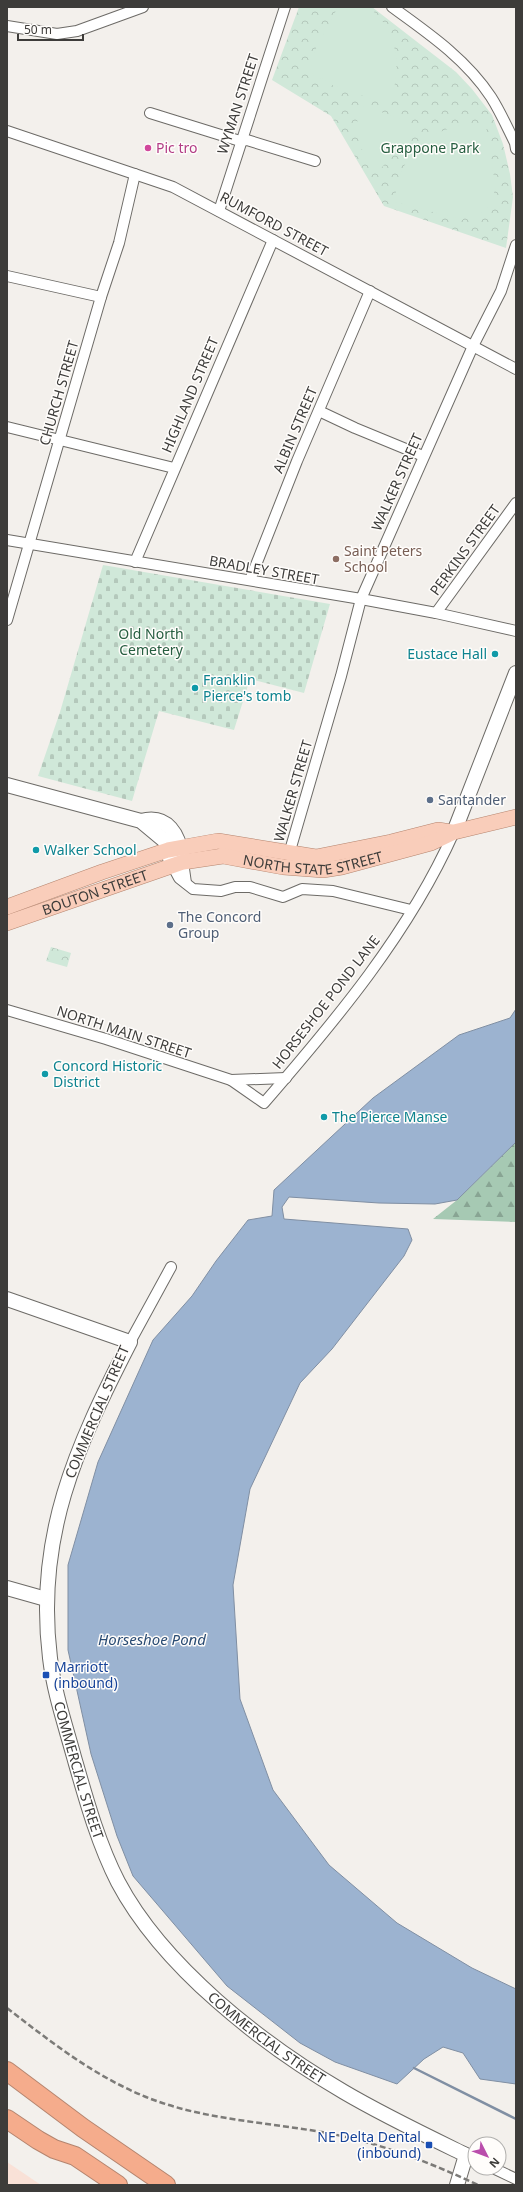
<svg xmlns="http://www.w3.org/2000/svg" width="523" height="2192" font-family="'Noto Sans',sans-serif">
<defs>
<pattern id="forest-firs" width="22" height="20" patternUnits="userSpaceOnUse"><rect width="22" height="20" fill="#a6c9b3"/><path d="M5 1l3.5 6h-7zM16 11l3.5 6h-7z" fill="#88a493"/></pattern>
<pattern id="cemetery-stones" width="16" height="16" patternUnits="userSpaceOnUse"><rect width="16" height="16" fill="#d0e8d9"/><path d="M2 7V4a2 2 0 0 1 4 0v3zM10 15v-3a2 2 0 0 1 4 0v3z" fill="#b4c8bb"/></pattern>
<pattern id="park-crowns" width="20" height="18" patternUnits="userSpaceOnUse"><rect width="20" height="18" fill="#d0e8d9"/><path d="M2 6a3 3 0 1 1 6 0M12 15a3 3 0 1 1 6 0" fill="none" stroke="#b4c8bb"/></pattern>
</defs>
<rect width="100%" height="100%" fill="#f3f0ec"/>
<!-- education -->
<path fill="#f9e1d7" d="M 7,2162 L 41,2185 L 7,2185 Z"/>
<!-- forest -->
<path fill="url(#forest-firs)" d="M 516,1142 L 516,1222 L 433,1219 L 457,1200 Z"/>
<!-- cemetery -->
<path fill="url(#cemetery-stones)" d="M 103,565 L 330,604 L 304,693 L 250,679 L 234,730 L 159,711 L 132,801 L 38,776 L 60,712 Z"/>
<!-- park -->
<g fill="url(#park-crowns)">
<path d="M 299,7 L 372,7 L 456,72 L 472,89 L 492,115 L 503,144 L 510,174 L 513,197 L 506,248 L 384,206 L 331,116 L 272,80 Z"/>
<path d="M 51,947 L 71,953 L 67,967 L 46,961 Z"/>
</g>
<!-- garden -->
<g fill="#d0e8d9">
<path d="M 338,7 L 368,7 C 400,31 402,71 389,105 L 329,84 L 330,82 L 313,75 L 310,68 L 317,54 L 314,52 Z"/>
<path d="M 362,106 L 409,121 L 413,127 L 412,132 L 378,172 L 366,161 L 355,129 Z"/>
<path d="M 476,124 L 486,126 L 496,190 L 494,192 L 494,202 L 476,217 L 463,217 L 463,220 L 395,202 C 397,156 430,125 476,124 Z"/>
</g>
<!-- water -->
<path fill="#9cb3d0" stroke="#808fa3" d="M 516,1009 L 516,1142 L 457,1200 L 435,1204 L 379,1203 L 289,1197 L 282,1207 L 284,1219 L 408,1229 L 412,1240 L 404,1256 L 332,1349 L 300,1383 L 250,1489 L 233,1585 L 240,1699 L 273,1790 L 329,1865 L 397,1923 L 472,1968 L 516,1989 L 516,2084 L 480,2079 L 463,2053 L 443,2047 L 424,2059 L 397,2084 L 335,2062 L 300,2043 L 227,1986 L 133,1876 L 117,1836 L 91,1754 L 68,1650 L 68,1565 L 98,1462 L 153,1340 L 192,1296 L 216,1261 L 248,1220 L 272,1216 L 274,1190 L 373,1098 L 459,1035 L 510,1018 Z"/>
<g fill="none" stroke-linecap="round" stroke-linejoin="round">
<!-- stream -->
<path stroke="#808fa3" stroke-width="2.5" d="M 414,2068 L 516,2119"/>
<!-- street casing -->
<g stroke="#6d6b67" stroke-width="12">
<g id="street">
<path d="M 392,7 C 428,33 466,59 491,97 C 500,111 507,127 515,143 L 516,149"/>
<path d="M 7,26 L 57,34 L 77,31 L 143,7"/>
<path d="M 150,113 L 240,141 L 247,140 L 315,161"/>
<path d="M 7,131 L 173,187 L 516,369"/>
<path d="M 219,211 L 285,7"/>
<path d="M 7,276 L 101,297"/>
<path d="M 319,411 L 355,428 L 423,456"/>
<path d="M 7,427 L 174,468"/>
<path d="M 7,540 L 361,599 L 436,613 L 516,631"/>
<path d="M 135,562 L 273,240"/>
<path d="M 250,580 L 297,461 L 370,291"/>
<path d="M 436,613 L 516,503"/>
<path d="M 7,620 L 101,297 L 119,243 L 135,174"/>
<path d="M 289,854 L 341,676 L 361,599 L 473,346 L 501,291 L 516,245"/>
<path d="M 183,862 L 186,883"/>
<path d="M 172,865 L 179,878 L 193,889 L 221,891 L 235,887 L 250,887 L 283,897 L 302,889 L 333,891 L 411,910"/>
<path d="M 7,1010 L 106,1039 L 231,1080 L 286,1078"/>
<path d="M 231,1080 L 264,1103 C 336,1020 409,933 454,832"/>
<path d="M 130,1342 L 171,1267"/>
<path d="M 493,2168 L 516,2179"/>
</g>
</g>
<!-- secondary casing -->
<g stroke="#6d6b67" stroke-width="16">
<g id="secondary">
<path d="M 7,785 L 141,821 L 165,841 L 172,865"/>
<path d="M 141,821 C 168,814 179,835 182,858"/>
<path d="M 454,832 L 516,673"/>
<path id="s1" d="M 7,1299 L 130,1342 C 76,1447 35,1537 50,1658 C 54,1692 65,1724 74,1757 C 86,1799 98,1843 118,1882 C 163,1967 262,2044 344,2092 C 383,2115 425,2135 466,2155 L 457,2185"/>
<path d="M 7,1588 L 46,1599"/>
</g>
</g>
<!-- primary casing -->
<g stroke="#b5856f" stroke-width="16">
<g id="primary">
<path d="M 7,907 L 102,872 L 168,850 L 218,841 L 316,857 L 391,842 L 438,830 L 451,832"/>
<path id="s2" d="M 7,923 L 183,862 L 223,856 L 283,867 L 323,870 L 342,867 L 431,843 L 454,832 L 516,817"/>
</g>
</g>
<!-- highway casing -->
<g stroke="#b5856f" stroke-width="20">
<g id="highway">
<path d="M 7,2071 L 83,2128 L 166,2185"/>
<path d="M 7,2119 L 38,2140 L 54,2149 L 75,2156 L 118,2185"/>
</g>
</g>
<!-- street -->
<use href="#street" stroke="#fff" stroke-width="10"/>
<!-- secondary -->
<use href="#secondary" stroke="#fff" stroke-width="14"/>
<!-- primary -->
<use href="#primary" stroke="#f9cdba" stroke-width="15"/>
<!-- highway -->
<use href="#highway" stroke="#f5ac8c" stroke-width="18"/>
<!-- rail -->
<path stroke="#7c7b78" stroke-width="2.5" stroke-dasharray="6 3" stroke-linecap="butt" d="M 7,2008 C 51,2042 94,2076 146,2097 C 203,2120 267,2122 327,2133 C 380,2143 429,2162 478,2185"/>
</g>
<!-- markers -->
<circle fill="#d1479c" stroke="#fffdfb" stroke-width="1.5" cx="148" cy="148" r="4"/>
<circle fill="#8d6e63" stroke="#fffdfb" stroke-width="1.5" cx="336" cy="559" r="4"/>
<g fill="#0f9aa8" stroke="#fffdfb" stroke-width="1.5">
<circle cx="495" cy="654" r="4"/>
<circle cx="195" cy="688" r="4"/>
<circle cx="36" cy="850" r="4"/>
<circle cx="45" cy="1074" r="4"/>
<circle cx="324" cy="1117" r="4"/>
</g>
<g fill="#5c6f8a" stroke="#fffdfb" stroke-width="1.5">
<circle cx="430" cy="800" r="4"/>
<circle cx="170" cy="925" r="4"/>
</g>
<g fill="#1a4fb4" stroke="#fffdfb" stroke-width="1.5">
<rect x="42" y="1671" width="8" height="8" rx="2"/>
<rect x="425" y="2141" width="8" height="8" rx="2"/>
</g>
<g text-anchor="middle" stroke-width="3" stroke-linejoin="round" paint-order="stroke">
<!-- street labels -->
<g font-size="14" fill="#3d3c3a" stroke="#fffdfb">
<text transform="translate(238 104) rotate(-72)" y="5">WYMAN STREET</text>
<text transform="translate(274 224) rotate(28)" y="5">RUMFORD STREET</text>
<text transform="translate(59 393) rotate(-74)" y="5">CHURCH STREET</text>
<text transform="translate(190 395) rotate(-67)" y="5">HIGHLAND STREET</text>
<text transform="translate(295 430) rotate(-67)" y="5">ALBIN STREET</text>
<text transform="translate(397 482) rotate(-66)" y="5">WALKER STREET</text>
<text transform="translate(465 550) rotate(-54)" y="5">PERKINS STREET</text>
<text transform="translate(264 570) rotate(10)" y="5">BRADLEY STREET</text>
<text transform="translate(293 791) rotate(-74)" y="5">WALKER STREET</text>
<text dy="5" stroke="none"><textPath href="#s2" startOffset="318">NORTH STATE STREET</textPath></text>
<text dy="5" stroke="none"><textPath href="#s2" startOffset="93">BOUTON STREET</textPath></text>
<text transform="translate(326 1002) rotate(-52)" y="5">HORSESHOE POND LANE</text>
<text transform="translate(124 1032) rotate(18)" y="5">NORTH MAIN STREET</text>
<text transform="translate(97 1412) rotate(-67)" y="5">COMMERCIAL STREET</text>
<text dy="5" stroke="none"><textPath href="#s1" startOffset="578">COMMERCIAL STREET</textPath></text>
<text dy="5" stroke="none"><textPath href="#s1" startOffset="914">COMMERCIAL STREET</textPath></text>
</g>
<!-- hotel labels -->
<g font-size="14" fill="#b23c85" stroke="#fffdfb" text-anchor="start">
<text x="156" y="153">Pic tro</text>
</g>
<!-- park labels -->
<g font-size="14" fill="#265e40" stroke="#fffdfb">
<text x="430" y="153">Grappone Park</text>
<text x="151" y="639">Old North<tspan x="151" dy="16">Cemetery</tspan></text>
</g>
<!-- education labels -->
<g font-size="14" fill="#785e54" stroke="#fffdfb" text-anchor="start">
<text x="344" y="556">Saint Peters<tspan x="344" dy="16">School</tspan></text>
</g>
<!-- culture labels -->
<g font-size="14" fill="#0d838f" stroke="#fffdfb" text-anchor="start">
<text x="487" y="659" text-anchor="end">Eustace Hall</text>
<text x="203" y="685">Franklin<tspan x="203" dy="16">Pierce's tomb</tspan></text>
<text x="44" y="855">Walker School</text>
<text x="53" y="1071">Concord Historic<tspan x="53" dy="16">District</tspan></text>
<text x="332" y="1122">The Pierce Manse</text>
</g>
<!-- service labels -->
<g font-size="14" fill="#4e5e75" stroke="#fffdfb" text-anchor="start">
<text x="438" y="805">Santander</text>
<text x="178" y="922">The Concord<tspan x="178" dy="16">Group</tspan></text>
</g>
<!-- transit labels -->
<g font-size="14" fill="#164399" stroke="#fffdfb" text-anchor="start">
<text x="54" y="1672">Marriott<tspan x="54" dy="16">(inbound)</tspan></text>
<text x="421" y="2142" text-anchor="end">NE Delta Dental<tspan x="421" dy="16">(inbound)</tspan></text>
</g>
<!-- water labels -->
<g font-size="15" font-style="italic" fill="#294b73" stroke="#fffdfb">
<text x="152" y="1645">Horseshoe Pond</text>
</g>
</g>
<!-- border -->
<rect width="523" height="2192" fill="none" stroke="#3d3c3a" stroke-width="16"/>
<!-- north arrow -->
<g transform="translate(487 2156) rotate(132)"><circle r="19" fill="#fffdfb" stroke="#b1b0ae"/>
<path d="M0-3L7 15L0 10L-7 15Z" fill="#ba4dac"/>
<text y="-6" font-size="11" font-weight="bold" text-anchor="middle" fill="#3d3c3a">N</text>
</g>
<!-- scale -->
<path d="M18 34v6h65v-6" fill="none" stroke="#3d3c3a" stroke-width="2"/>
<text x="24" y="34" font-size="12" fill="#3d3c3a" stroke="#fffdfb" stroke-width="3" paint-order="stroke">50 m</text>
</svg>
